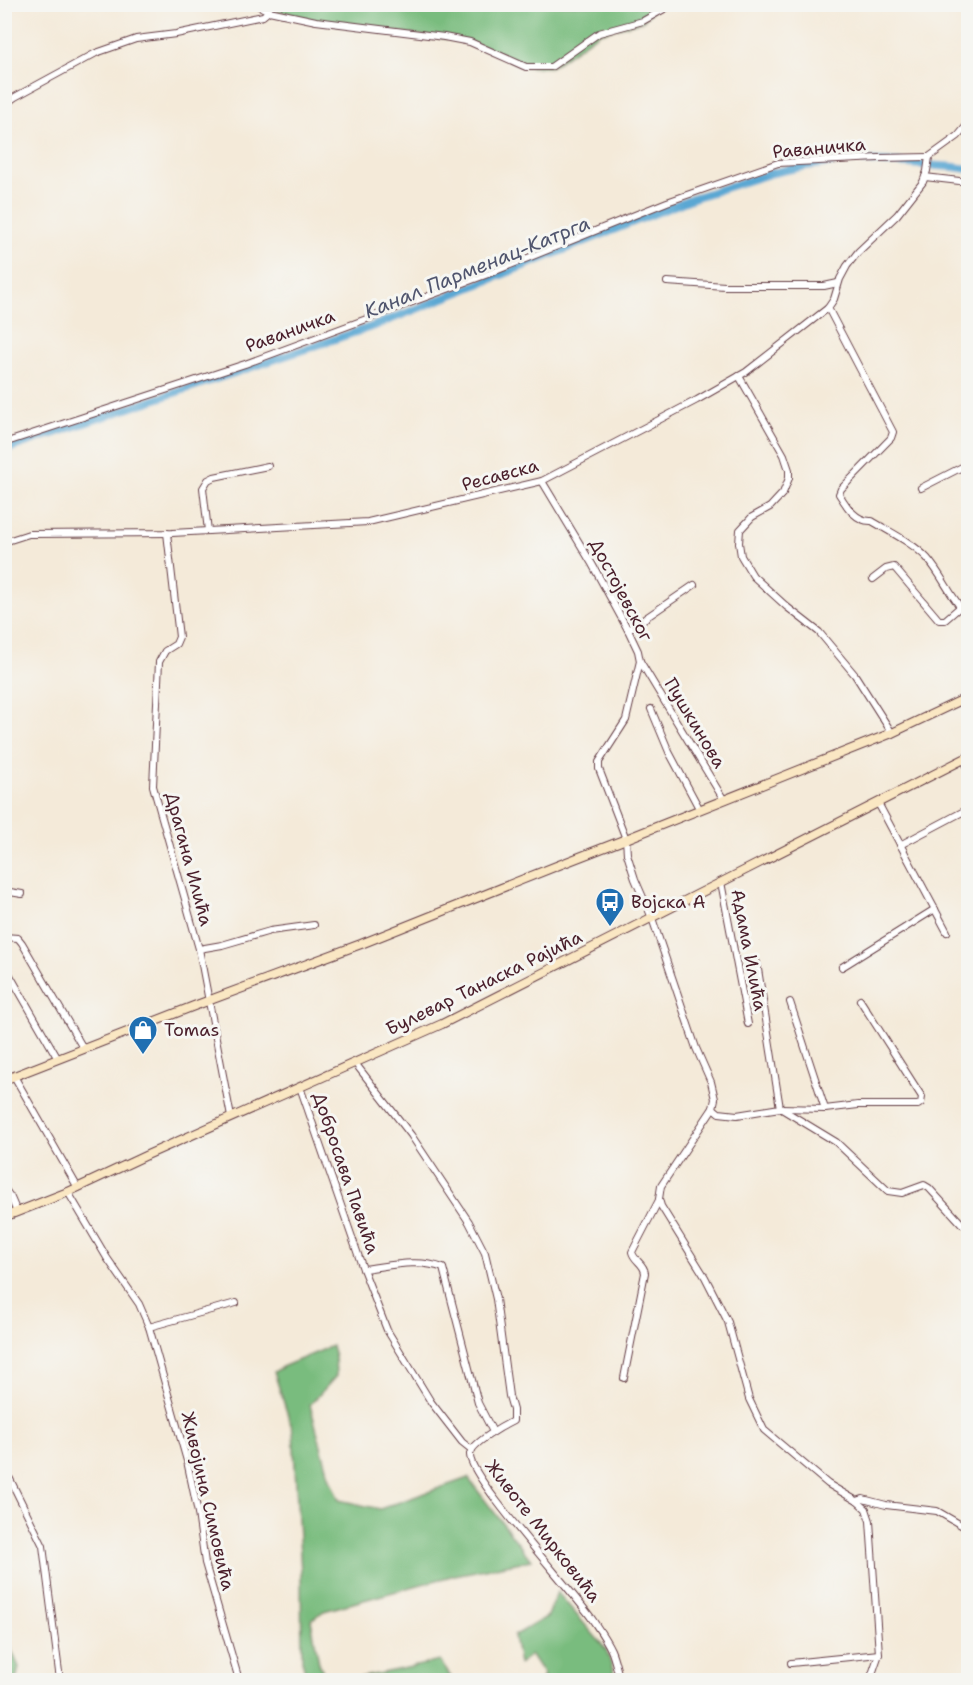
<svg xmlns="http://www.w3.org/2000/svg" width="973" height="1685" font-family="'Shantell Sans',sans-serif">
<rect width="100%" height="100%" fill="#f6f6f2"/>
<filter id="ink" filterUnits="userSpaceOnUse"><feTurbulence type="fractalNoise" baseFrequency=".0167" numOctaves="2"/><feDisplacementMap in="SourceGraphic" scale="12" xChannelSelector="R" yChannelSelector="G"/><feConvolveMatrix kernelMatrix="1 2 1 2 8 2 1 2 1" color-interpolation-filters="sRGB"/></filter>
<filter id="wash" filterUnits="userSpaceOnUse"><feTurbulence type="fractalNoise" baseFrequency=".008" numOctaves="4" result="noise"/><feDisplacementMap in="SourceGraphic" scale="24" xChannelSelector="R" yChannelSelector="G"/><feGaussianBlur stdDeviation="1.35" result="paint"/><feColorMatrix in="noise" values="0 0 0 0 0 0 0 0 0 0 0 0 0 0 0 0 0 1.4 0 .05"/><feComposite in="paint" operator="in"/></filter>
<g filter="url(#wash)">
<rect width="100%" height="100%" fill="#f4ead9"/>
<!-- forest -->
<g fill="#79bc7e" stroke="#626e54" stroke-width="1.5">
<path d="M 255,5 L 657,5 L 643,21 L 599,33 L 551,67 L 526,67 L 470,42 L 316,21 Z"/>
<path d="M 332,1346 L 335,1356 L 336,1376 L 310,1405 L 330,1479 L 339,1500 L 380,1509 L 468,1478 L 531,1560 L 455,1575 L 324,1611 L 311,1620 L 319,1663 L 327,1680 L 307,1680 L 302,1660 L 301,1573 L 293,1431 L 274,1372 L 282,1367 Z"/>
<path d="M 557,1592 L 606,1649 L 616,1680 L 541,1680 L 544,1675 L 531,1655 L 519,1664 L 514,1636 L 548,1616 Z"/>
<path d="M 5,1636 L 19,1667 L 16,1680 L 5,1680 Z"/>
<path d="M 440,1661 L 453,1680 L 348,1680 Z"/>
</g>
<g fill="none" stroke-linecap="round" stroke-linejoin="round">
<!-- canal -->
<g stroke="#5aa7d3" stroke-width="8">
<path d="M 864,161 L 954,167 L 968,169"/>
<path d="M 4,450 L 374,326 L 693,198 L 772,173 L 805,166 L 831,163"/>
</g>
</g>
</g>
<g filter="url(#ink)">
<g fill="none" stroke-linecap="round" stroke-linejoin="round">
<!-- street casing -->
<g stroke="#643d45" stroke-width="8">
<g id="street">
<path d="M 255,4 L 269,11 L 316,21 L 444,37 L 470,42 L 526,67 L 551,67 L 599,33 L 643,21 L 673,4"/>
<path d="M 4,105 L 15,97 L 96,53 L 136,39 L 176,34 L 263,16 L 269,11"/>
<path d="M 925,177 L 968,182"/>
<path d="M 667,282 L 725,286 L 824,286 L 838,283"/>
<path d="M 828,308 L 893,432 L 891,438 L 841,489 L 839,494 C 847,507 856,522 872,521 C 890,532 913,543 927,558 C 943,576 951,599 968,616"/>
<path d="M 739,376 L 784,455 L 789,470 L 789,478 L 783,493 L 770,507 L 752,517 L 740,530 L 739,543 L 741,556 L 753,576 L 787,607 L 819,632 L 855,675 L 892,733"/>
<path d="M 4,443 L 245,364 L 488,274 L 667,202 L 778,163 L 879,158 L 929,157"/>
<path d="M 542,481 L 592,564 L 628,630 L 638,651 L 640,661 L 626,720 L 599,762 L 599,769 L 626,839 L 627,854 L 635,879 L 652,918 L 696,1048 L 711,1082 L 715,1099 L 713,1108 L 661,1186 L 659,1199 L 661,1206 L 705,1277 L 728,1322 L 749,1399 L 764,1430 L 828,1484 L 857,1501 L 866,1509 L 870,1521 L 879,1654 L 870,1680"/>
<path d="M 921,488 L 968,464"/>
<path d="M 208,531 L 203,488 L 208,480 L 214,477 L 268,466"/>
<path d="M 167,533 L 179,637 L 176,644 L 165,651 L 159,662 L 153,786 L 199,949 L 231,1117"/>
<path d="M 4,542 L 29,534 L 172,533 L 368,522 L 542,481 L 697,400 L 746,372 L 828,308 L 834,299 L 840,279 L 847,266 L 858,252 L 897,215 L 923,182 L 927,171 L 929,157 L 958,136 L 968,124"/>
<path d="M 873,579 L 886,569 L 894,567 L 939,620 L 945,620 L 960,607"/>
<path d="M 628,630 L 694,585"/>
<path d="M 640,661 L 724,800"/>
<path d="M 651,709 L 669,752 L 700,810"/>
<path d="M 964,759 L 968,768"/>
<path d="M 878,803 L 947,932"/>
<path d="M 900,845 L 968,809"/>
<path d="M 721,882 L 748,1024"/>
<path d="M 4,891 L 22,894"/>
<path d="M 4,937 L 18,938 L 22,943 L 83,1048"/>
<path d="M 199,949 L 222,945 L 270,931 L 314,925"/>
<path d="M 757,963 L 780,1108 L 836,1142 L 888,1191 L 902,1193 L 924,1185 L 929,1188 L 962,1224"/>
<path d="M 4,965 L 58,1059"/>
<path d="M 842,967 L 935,909"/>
<path d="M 790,1002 L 825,1109"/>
<path d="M 355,1063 L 411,1135 L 469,1222 L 485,1253 L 496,1299 L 509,1396 L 513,1410 L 513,1421 C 503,1426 472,1443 470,1454 C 467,1476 574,1592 592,1619 C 598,1628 606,1639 611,1650 C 615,1659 617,1671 620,1680"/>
<path d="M 14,1076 L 78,1188"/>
<path d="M 300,1087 L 363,1269 L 387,1330 L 431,1402 L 462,1442 L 472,1450"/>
<path d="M 713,1108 L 719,1113 L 737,1115 L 780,1108 L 825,1109 L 858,1105 L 918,1105 L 921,1103 L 922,1097 L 860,1000"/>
<path d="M 4,1188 L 11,1198 L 17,1212"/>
<path d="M 68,1192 L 107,1258 L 139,1304 L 149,1327 L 187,1461 L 198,1513 L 205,1563 L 239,1680"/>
<path d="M 363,1269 C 389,1266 418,1258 443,1268 L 478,1403 L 493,1432"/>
<path d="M 149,1327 L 236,1303"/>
<path d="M 624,1378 L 645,1273 C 644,1263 634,1261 632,1252 L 659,1200"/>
<path d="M 4,1467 L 43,1546 L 60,1680"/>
<path d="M 857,1501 L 863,1499 L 886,1505 L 937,1511 L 968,1529"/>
<path d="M 791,1663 L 879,1654"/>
</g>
</g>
<!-- secondary casing -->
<g stroke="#643d45" stroke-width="10">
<g id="secondary">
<path d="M 4,1080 L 194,1006 L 361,944 L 559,865 L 626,839 L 892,733 L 968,697"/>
<path d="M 4,1217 L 68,1192 L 147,1155 L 442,1024 L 968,757"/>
</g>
</g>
<!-- street -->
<use href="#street" stroke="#fff" stroke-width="6"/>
<!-- secondary -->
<use href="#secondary" stroke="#fae7c3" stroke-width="8"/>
</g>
</g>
<!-- icons -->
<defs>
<g id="bus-pin" transform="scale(1.5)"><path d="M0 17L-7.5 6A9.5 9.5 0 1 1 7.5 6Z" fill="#1f6fb2" stroke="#f6f6f2"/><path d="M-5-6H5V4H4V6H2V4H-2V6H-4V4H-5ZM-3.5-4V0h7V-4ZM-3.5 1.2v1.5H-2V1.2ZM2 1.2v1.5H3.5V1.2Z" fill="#fff"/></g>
<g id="shop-pin" transform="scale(1.5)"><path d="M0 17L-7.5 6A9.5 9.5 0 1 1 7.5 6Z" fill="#1f6fb2" stroke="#f6f6f2"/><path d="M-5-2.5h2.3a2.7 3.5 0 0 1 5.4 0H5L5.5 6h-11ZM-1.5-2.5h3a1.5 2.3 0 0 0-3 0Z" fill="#fff"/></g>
</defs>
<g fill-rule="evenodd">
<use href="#bus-pin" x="610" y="902"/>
<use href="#shop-pin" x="143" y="1030"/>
</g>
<g text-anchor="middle" stroke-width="6" stroke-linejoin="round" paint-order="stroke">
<!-- street labels -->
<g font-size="18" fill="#4a1f2b" stroke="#f6f6f2">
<text transform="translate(819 148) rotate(-5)" y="6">Раваничка</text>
<text transform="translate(290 331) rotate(-20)" y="6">Раваничка</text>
<text transform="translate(500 475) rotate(-15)" y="6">Ресавска</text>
<text transform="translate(621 590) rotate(62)" y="6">Достојевског</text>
<text transform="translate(695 723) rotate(59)" y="6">Пушкинова</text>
<text transform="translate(189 859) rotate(75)" y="6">Драгана Илића</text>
<text transform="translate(749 950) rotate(79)" y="6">Адама Илића</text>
<text transform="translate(484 983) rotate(-26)" y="6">Булевар Танаска Рајића</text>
<text transform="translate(346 1173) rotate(71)" y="6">Добросава Павића</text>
<text transform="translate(208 1501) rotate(77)" y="6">Живојина Симовића</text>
<text transform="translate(543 1531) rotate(52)" y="6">Животе Мирковића</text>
</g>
<!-- poi labels -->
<g font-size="18" fill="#4a1f2b" stroke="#f6f6f2" text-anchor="start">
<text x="631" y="908">Војска А</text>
<text x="164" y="1036">Tomas</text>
</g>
<!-- water labels -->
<g font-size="20" font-style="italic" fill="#50556e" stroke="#f6f6f2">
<text transform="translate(477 267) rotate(-22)" y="7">Канал Парменац-Катрга</text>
</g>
</g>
<!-- margin -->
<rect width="973" height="1685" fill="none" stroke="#f6f6f2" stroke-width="24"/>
</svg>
